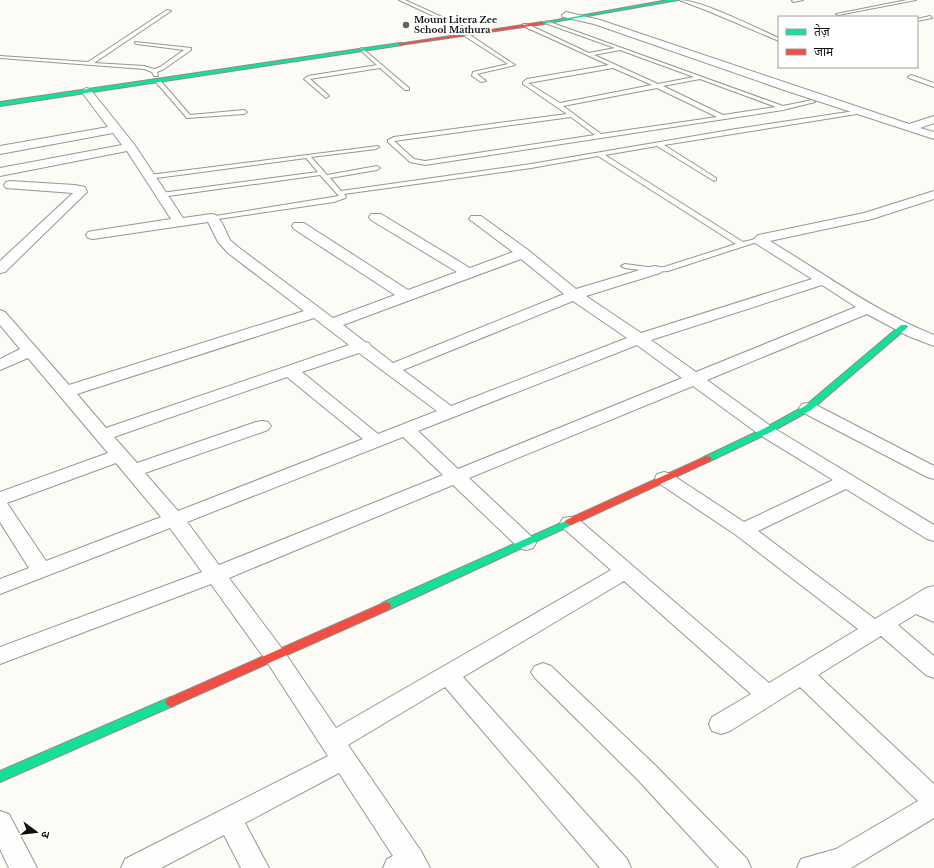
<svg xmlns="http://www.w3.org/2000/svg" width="934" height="868" font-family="'Libre Baskerville','Noto Sans Devanagari',serif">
<rect width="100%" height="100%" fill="#fcfbf5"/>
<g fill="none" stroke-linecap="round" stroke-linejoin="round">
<!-- lane casing -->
<g stroke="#969693" stroke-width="2">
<g id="lane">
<path d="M 399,0 L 405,0 L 470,30 L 466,31 Z"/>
<path d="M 679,0 C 702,0 756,28 779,38 L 779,41 L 708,11 Z"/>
<path d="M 793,0 L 803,0 L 794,2 L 792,1 Z"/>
<path d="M 907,0 L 916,0 L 838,15 L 836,14 Z"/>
<path d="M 167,10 L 171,11 L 94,63 L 144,66 L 154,69 L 160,67 L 184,50 L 137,44 L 135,43 L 135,42 L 191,48 L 191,50 L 164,69 L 157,72 L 158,76 L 154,76 L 152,72 L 144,69 L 0,58 L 0,56 L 88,62 Z"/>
<path d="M 930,16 L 932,18 L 917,21 L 917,19 Z"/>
<path d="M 547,21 L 783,106 L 812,100 L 815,102 L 783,110 L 425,165 L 410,162 L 388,142 L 388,140 L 394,137 L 567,114 L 523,84 L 523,82 L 527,79 L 609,65 L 523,26 L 523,24 L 527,24 L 589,53 L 615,48 L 545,23 ZM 620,50 L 694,77 L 658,84 L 594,55 ZM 613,68 L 652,85 L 560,103 L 528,83 ZM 700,79 L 776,107 L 723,115 L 663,86 ZM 657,88 L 717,117 L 601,134 L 563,106 ZM 571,117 L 595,135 L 425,161 L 414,159 L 394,141 Z"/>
<path d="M 463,33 L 467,33 L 515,65 L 477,74 L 486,81 L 481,82 L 472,76 L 473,72 L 508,64 L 463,35 Z"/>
<path d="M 362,48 L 409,88 L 409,90 L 405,90 L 380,68 L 310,79 L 328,95 L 329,96 L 326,98 L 304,79 L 308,76 L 377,65 L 360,50 L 360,49 Z"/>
<path d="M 911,75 L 934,83 L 934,87 L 909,78 L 908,77 Z"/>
<path d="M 155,79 L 159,79 L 190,115 L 244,110 L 247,112 L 244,114 L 187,118 L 155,81 Z"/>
<path d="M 861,110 L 864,112 L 863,113 L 664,145 L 716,178 L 716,180 L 714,181 L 657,146 L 605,155 L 743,242 L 760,238 L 763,240 L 668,271 L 655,272 L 625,268 L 621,266 L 625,264 L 655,268 L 664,267 L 736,244 L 598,156 L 531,168 L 344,194 L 346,197 L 345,198 L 334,202 L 211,220 L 208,218 L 209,217 L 339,196 L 320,175 L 161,197 L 158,195 L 161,193 L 318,172 L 306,158 L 149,179 L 146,177 L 149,175 L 378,146 L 379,147 L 376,149 L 311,157 L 327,175 L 377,166 L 380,168 L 377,170 L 330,178 L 341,191 L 531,164 L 736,129 Z"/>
</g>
</g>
<!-- street casing -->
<g stroke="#969693" stroke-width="2">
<g id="street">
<path d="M 566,12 L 600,20 L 909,124 L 934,116 L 934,123 L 920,128 L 934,132 L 934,139 L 784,90 L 594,24 L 563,17 L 562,15 Z"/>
<path d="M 86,88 L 90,89 L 134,144 L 183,218 L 211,214 L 216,215 L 222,223 L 230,240 L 238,247 L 333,318 L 395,295 L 294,229 L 292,226 L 294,223 L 304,223 L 408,290 L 457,272 L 371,220 L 369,217 L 371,214 L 381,214 L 470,268 L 513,252 L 469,219 L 471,216 L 481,216 L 528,250 L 576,289 L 650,267 L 655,266 L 660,267 L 662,270 L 660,273 L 586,296 L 641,333 L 812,279 L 755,243 L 753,240 L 758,235 L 864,213 L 934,191 L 934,199 L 872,219 L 770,241 C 823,273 876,312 934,335 L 934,346 L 908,336 L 867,314 L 707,380 L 772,427 L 934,525 L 934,541 L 927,539 L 846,489 L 758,531 L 875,619 L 926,588 L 934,586 L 934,622 L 916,614 L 898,625 L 934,656 L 934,678 L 926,675 L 881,636 L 818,675 L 934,784 L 934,818 L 851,868 L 797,868 L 801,859 L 836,849 L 918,801 L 800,687 L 730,731 L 721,734 L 712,731 L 709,724 L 712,717 L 751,694 L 624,581 L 463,677 L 627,859 L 631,868 L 600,868 L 445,687 L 348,745 L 421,851 L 430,868 L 383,868 L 387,859 L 393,856 L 339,773 L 245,823 L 269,868 L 241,868 L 224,835 L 161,868 L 121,868 L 125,859 L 328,756 L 267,662 L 211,584 L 0,664 L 0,647 L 202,572 L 170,528 L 0,594 L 0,579 L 29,568 L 0,522 L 0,492 L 108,453 L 28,358 L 0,370 L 0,359 L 20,349 L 0,325 L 0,310 L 5,312 L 69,385 L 304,311 L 228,253 L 218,242 L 208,222 L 93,239 L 88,238 L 86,235 L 88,232 L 93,231 L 171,219 L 127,151 L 0,176 L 0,168 L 122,145 L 113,133 L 0,154 L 0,146 L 108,127 L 81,91 ZM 521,259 L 564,294 L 393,363 L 371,346 L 369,343 L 365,342 L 343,325 ZM 822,285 L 856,307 L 696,372 L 651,340 ZM 573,301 L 627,338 L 451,406 L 403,370 ZM 314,318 L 349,345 L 106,428 L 77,394 ZM 637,345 L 682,378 L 458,469 L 418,431 ZM 359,353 L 437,411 L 378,434 L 302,372 ZM 287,377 L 363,439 L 178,511 L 145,473 L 268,430 L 271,426 L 268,422 L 262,421 L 256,422 L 137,463 L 114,437 ZM 693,386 L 760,435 L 833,480 L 744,522 L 671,474 L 664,472 L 657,474 L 655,478 L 657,482 L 736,535 L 858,629 L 769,683 L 577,518 L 570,517 L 563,518 L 560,523 L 563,528 L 611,570 L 336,728 L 283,650 L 229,578 L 453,485 L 519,548 L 526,550 L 533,548 L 536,543 L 533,538 L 469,478 ZM 403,437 L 443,475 L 219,565 L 187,522 ZM 116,463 L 161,517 L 46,561 L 7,503 Z"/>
<path d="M 10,181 L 75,185 L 85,187 L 87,192 L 5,272 L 0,273 L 0,261 L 73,193 L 6,188 L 4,185 L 6,182 Z"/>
<path d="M 808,403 L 814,404 L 934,466 L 934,479 L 927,477 L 802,412 L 799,408 L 802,404 Z"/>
<path d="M 543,663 L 551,666 L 656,766 L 747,859 L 751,868 L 719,868 L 638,780 L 535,678 L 531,672 L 535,666 Z"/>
<path d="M 0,811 L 9,814 L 37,868 L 9,868 L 0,849 Z"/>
</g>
</g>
<!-- fast casing -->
<g stroke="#8d8c8a" stroke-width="2">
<g id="fast">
<path d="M 668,0 L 678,0 L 542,24 L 540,23 Z"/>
<path d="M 400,43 L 402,43 L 402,45 L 0,106 L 0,102 Z"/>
<path d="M 901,325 L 907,325 L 908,327 L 811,410 L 769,433 L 710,461 L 707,462 L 702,459 L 704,457 L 763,429 L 805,406 Z"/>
<path d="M 570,519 L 574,520 L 575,522 L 574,524 L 390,609 L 386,610 L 382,609 L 381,606 L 382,603 Z"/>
<path d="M 171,697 L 175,699 L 177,702 L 175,705 L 0,782 L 0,771 Z"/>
</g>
</g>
<!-- jam casing -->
<g stroke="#8d8c8a" stroke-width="2">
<g id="jam">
<path d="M 542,22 L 544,24 L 400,45 L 398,44 Z"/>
<path d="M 707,456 L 710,457 L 712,459 L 710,461 L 574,524 L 570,525 L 565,522 L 566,520 Z"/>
<path d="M 386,602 L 390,603 L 391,606 L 390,609 L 175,705 L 171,707 L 167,705 L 165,702 L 167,699 Z"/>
</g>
</g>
<!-- lane -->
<use href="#lane" fill="#fffefe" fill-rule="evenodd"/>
<!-- street -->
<use href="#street" fill="#fffefe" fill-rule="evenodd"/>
<!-- fast -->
<use href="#fast" fill="#16e098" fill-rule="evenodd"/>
<!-- jam -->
<use href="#jam" fill="#f24e42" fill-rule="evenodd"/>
</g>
<!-- markers -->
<circle fill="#636260" stroke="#fff" stroke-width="1.5" cx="406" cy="25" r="4"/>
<g text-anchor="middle" stroke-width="4" stroke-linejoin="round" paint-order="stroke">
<!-- far-poi labels -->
<g font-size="9" font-weight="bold" fill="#101010" stroke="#fff" text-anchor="start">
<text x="414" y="23">Mount Litera Zee<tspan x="414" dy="10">School Mathura</tspan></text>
</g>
</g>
<!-- legend -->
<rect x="778" y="16" width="140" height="52" fill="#ffffff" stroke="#9f9f9f"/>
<rect x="786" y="29" width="20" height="6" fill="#16e098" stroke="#9f9f9f"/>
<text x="814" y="36" font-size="12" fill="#101010">तेज़</text>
<rect x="786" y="49" width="20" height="6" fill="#f24e42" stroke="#9f9f9f"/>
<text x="814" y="56" font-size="12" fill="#101010">जाम</text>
<!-- north arrow -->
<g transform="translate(36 832) rotate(105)" stroke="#ffffff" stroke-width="3" paint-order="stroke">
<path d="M0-3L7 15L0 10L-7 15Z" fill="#101010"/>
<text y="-6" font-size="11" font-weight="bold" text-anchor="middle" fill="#101010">उ</text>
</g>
</svg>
